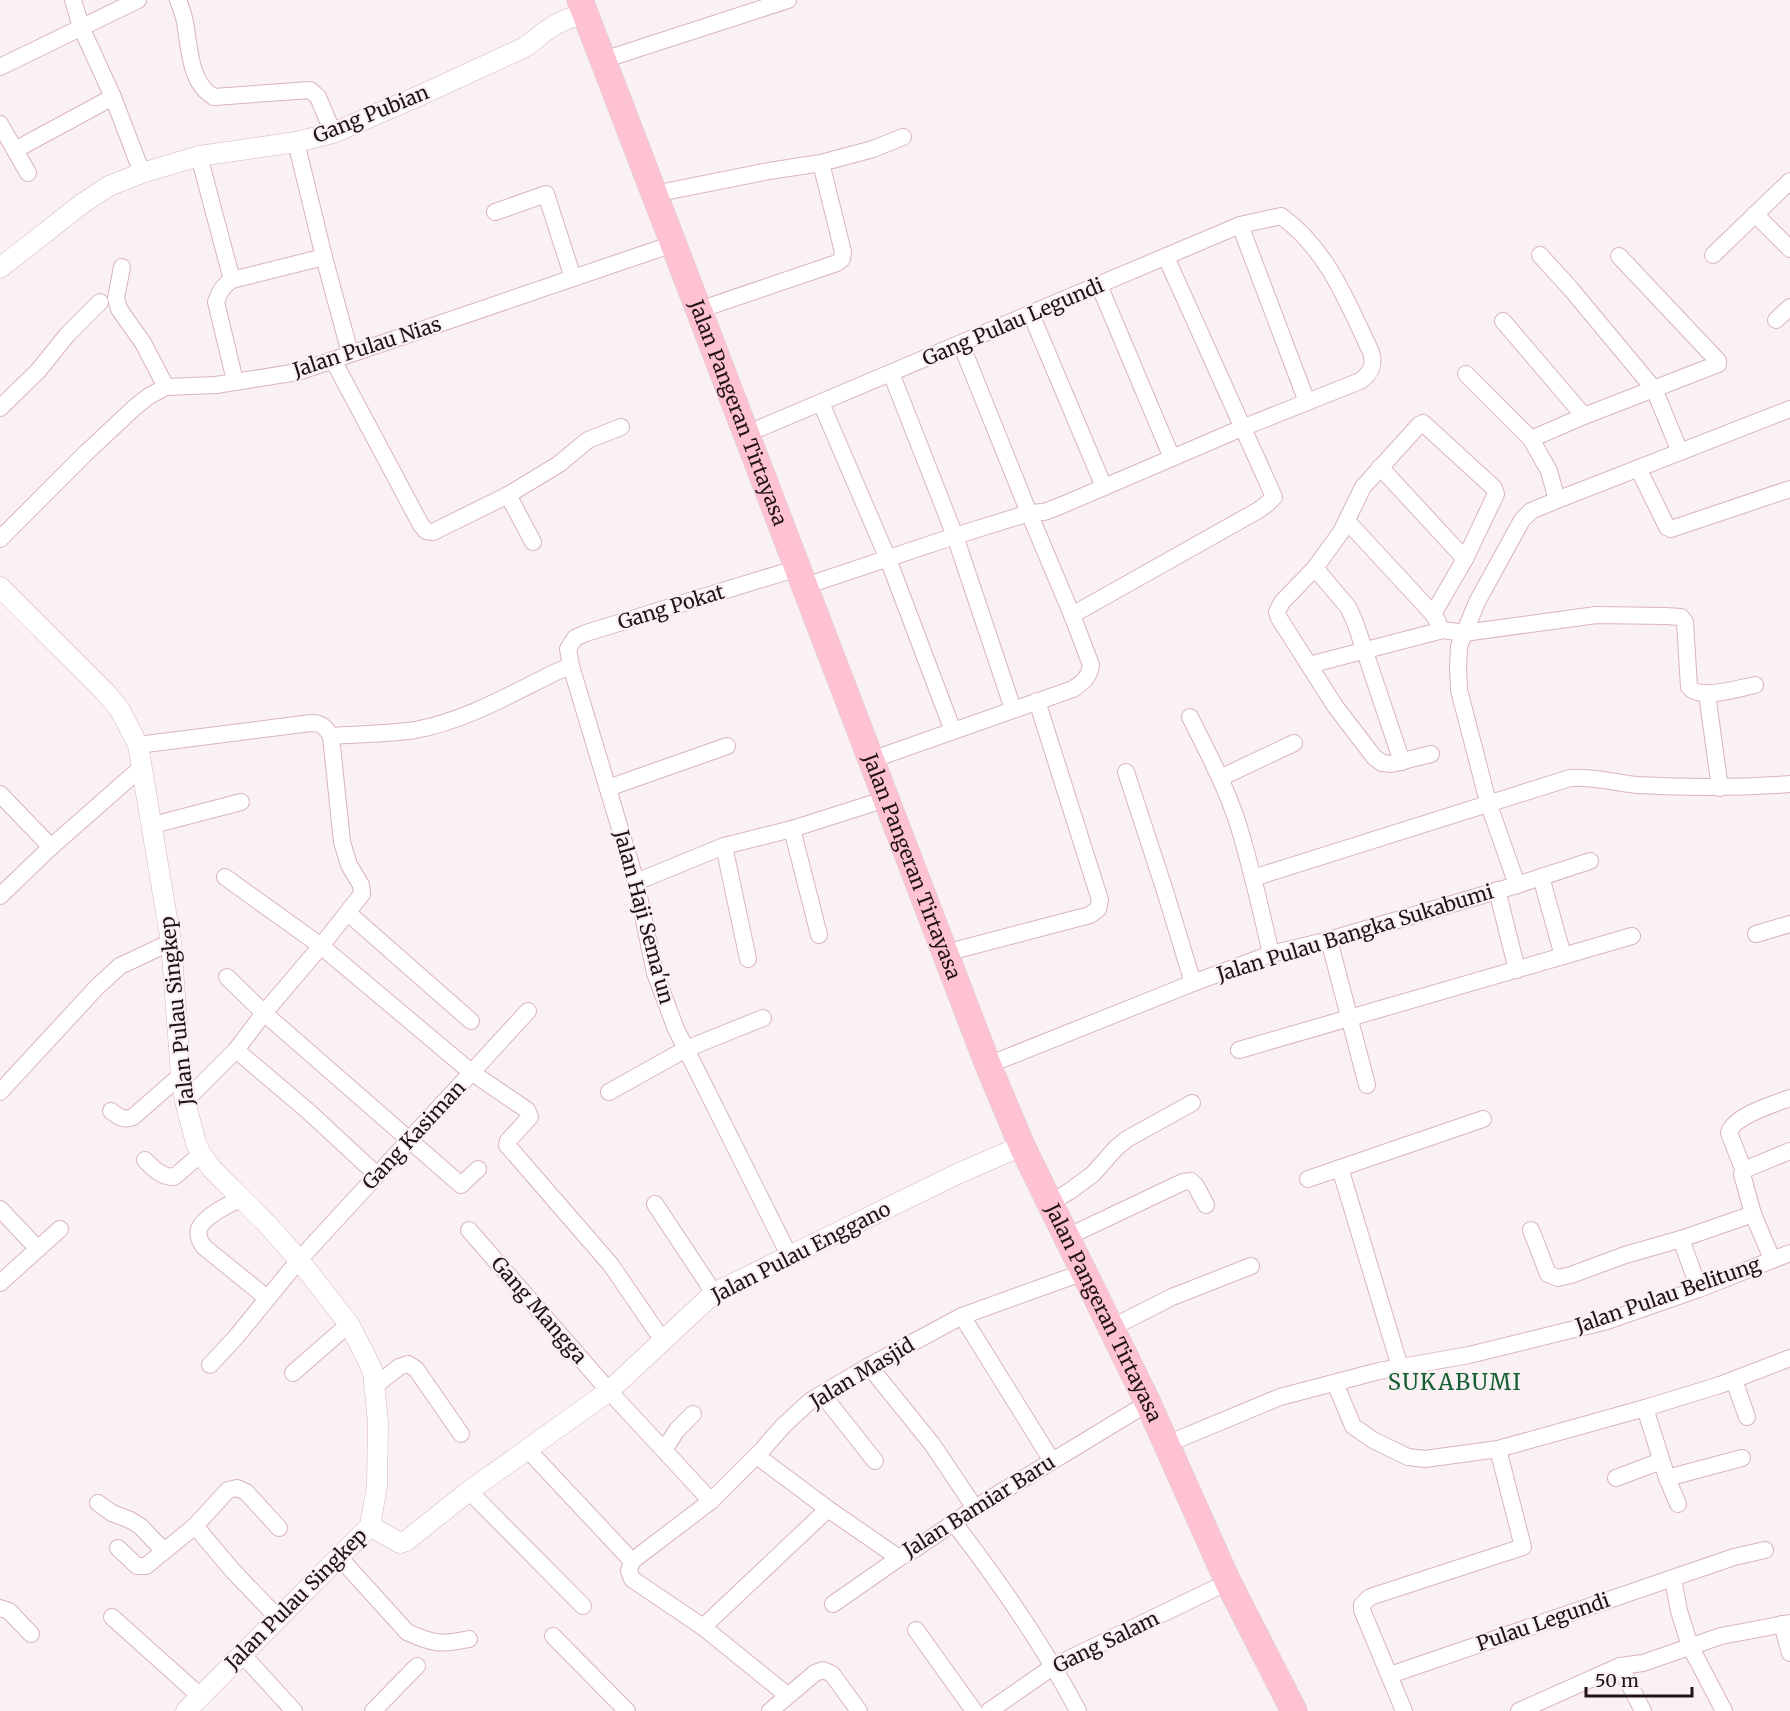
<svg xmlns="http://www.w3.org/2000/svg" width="1790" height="1711" font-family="Merriweather,serif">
<rect width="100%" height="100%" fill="#f9f1f3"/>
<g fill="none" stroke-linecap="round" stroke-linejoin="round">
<!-- minor casing -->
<g stroke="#dbb4bd" stroke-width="18">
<g id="minor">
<path d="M 73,0 L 81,27 L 113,97 L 142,173"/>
<path d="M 178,0 C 181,8 184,15 185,23 C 190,48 189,83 214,97 L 310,90 L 318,97 L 333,133"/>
<path d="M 603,60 L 788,0"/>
<path d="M 0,67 L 138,0"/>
<path d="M 0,124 L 28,173"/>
<path d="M 296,142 L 324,257 L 350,353"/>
<path d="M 15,150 L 113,97"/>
<path d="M 199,156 L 232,280"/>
<path d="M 654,194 L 769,171 L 821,163 L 873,149 L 903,137"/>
<path d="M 495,212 L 546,194 L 573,278"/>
<path d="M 1755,214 L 1790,249"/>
<path d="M 1240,225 L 1307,402"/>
<path d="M 1540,255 L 1570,288 L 1654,389 L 1680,452"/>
<path d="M 1713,255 L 1790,181"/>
<path d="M 122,267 L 116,298 L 119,309 L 143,343 L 166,387"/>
<path d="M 1099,285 L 1172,458"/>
<path d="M 699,310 L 837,263 L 842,259 L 843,252 L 821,163"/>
<path d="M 1031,314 L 1104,487"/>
<path d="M 1776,320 L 1790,307"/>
<path d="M 1503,321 L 1584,416"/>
<path d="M 333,360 L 421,525 L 426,531 L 433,532 L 508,495 L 559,464 L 588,440 L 621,427"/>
<path d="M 891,373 L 955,536 L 1013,709"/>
<path d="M 1466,374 L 1531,439 L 1549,471 L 1557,500"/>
<path d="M 235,381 L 216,302 C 219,292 223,285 232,280 L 324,257"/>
<path d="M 821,403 L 888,559 L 953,731"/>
<path d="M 0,408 L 38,371 L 67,335 L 100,302"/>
<path d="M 746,434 L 1240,225 L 1281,216 C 1328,250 1347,302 1371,352 C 1375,365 1371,373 1360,381 L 1242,428 L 1060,506 L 1044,512 L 1029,513 L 955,536 L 805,586"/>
<path d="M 1531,439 L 1584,416 L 1718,364 L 1718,361 L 1619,256"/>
<path d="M 1380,467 L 1465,559"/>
<path d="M 1638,468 L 1667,527 L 1671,529 L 1790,489"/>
<path d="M 508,495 L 533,542"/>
<path d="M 1347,521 L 1433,614 L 1438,622"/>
<path d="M 0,539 L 86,453 L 135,407 L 149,396 L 166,387 L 216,385 L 298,372 L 673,244"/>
<path d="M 1315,568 L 1348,607 L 1355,622 L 1402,762"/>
<path d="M 1072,615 L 1257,511 L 1267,504 L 1274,497 L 1166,257"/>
<path d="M 1309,665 L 1443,630 L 1464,633 L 1596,615 L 1666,616 L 1681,617 L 1685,622 L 1689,687 C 1700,701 1739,688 1755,685"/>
<path d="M 1707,694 L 1720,788"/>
<path d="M 1190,717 C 1207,751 1225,785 1237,821 C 1251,865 1261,910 1271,954"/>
<path d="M 331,736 C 359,734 388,734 415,730 C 465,721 511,694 556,672 L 571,666"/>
<path d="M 138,745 L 311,723 C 322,723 325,727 331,736"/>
<path d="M 1431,754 L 1391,764 L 1382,763 L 1374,757 L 1335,706 L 1279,618 L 1277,612 L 1282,602 L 1315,568 L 1341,532 L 1363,487 L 1419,425 L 1423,423 L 1494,488 L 1496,494 L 1465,559 L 1433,614"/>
<path d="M 871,760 L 1073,689 C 1083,682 1089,678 1091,665 L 1072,615 L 1029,513 L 961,344"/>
<path d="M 1126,772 L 1165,891 L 1193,983"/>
<path d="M 1220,778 L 1294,743"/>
<path d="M 608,788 L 727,746"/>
<path d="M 0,794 L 51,847"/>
<path d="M 153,825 L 241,802"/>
<path d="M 792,829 L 819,935"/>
<path d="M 724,846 L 748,959"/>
<path d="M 225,877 L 321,946 L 471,1072 L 527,1110 L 530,1117 L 508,1141 L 507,1145 L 611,1265 L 663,1341"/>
<path d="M 1541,877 L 1563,956"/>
<path d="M 1253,878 L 1570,778 C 1593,776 1615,783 1638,785 C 1689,788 1739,788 1790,784"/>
<path d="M 636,882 L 724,846 L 792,829 L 886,799"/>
<path d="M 1517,885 L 1488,802 L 1459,690 L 1458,667 L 1459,646 L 1477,602 L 1522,520 L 1531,511 L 1557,500 L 1790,409"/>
<path d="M 1497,890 L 1517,970"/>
<path d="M 0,896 L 51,847 L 142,767"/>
<path d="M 348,913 L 471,1021"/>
<path d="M 1756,934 L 1790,924"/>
<path d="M 1329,940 L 1367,1085"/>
<path d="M 945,953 L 1090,915 L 1098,909 L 1100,900 L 1037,701"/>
<path d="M 227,977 L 264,1013 L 461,1185 L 478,1169"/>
<path d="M 236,1050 L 308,1111 L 377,1175"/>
<path d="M 1239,1050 L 1632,936"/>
<path d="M 988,1065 L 1193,983 L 1271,954 L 1329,940 L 1517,885 L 1590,861"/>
<path d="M 0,1092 L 97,987 L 120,966 L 171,942"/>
<path d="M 609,1092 L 686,1049 L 763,1018"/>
<path d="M 185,1101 L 236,1050 L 264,1013 L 321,946 L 362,894 L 361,885 L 349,865 L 342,842 L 331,736"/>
<path d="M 111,1111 C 119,1117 124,1121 133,1117 L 181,1075"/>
<path d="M 145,1160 C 154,1169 161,1177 174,1177 L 201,1154"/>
<path d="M 1340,1168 L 1400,1367"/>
<path d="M 1744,1171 L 1729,1133 C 1733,1116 1774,1104 1790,1098"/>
<path d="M 1308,1179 L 1483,1119"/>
<path d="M 242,1199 C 230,1203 203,1217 199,1229 C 197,1236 200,1241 204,1247 L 267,1298"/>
<path d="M 1050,1203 L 1070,1191 L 1093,1174 L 1116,1148 L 1127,1139 L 1192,1103"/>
<path d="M 655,1204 L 714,1293"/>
<path d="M 0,1209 L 38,1249"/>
<path d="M 469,1230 L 609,1391 L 711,1501"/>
<path d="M 1531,1230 L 1548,1274 L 1558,1278 L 1571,1275 L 1625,1255 L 1681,1239 L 1753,1214"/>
<path d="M 1067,1237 L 1183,1182 L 1191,1181 L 1196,1186 L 1206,1205"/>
<path d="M 1681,1239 L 1699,1289"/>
<path d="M 789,1255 L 676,1029 L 655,973 L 636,882 L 571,666 L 568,649 L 575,638 L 586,633 L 798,568"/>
<path d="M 1772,1259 L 1753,1214 L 1742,1174 L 1746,1169 L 1790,1151"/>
<path d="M 0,1283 L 60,1229"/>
<path d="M 962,1316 L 1052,1461"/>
<path d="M 1111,1328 L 1172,1297 L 1251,1266"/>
<path d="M 210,1365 L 236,1337 L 299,1260 L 528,1011"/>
<path d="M 869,1366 L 932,1444 L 975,1508"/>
<path d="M 293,1373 L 349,1324"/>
<path d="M 1734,1380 L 1747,1417"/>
<path d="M 1335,1383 L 1353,1426 L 1373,1440 L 1408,1457 L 1425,1459 L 1498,1449 L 1645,1408 L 1720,1385 L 1790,1358"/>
<path d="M 375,1386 L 399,1367 L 408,1364 L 416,1369 L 461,1434"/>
<path d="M 822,1394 L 875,1461"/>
<path d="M 1645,1408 L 1667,1478 L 1678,1504"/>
<path d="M 1167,1444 L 1280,1397 L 1379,1371 L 1469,1355 L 1607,1321 L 1699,1289 L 1790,1253"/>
<path d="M 527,1449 L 632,1561"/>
<path d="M 664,1450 L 677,1430 L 693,1414"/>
<path d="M 757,1456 L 828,1509 L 899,1558 L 915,1549 L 975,1508 L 1148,1403"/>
<path d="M 1616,1478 L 1661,1461"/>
<path d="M 1667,1478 L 1742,1458"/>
<path d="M 469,1491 L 583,1606"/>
<path d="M 98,1503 L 112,1513 L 130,1520 L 140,1526 L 164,1551"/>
<path d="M 954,1523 C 1000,1583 1043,1644 1078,1711"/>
<path d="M 195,1526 L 233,1571 L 278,1618"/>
<path d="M 118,1548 L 137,1566 L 146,1566 L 195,1526 L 228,1490 L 237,1488 L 246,1492 L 279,1528"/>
<path d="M 339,1557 L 407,1632 C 433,1644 441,1645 469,1639"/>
<path d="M 1673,1578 L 1679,1611 L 1690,1646 L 1724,1711"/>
<path d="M 833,1604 L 899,1558"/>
<path d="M 0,1608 L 9,1611 L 31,1634"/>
<path d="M 112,1617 L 200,1696"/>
<path d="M 1782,1624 L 1790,1653"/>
<path d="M 703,1627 L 828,1509"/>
<path d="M 916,1630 L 974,1711"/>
<path d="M 553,1636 L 627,1711"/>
<path d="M 242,1654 L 294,1711"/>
<path d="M 1620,1666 L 1643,1711"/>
<path d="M 1390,1675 L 1734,1557 L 1765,1550"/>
<path d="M 787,1695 L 703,1627 L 632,1579 L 629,1571 L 632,1561 L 711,1501 L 762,1450 L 783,1426 L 810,1401 L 869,1366 L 962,1316 L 1084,1272"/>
<path d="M 373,1711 L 417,1666"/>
<path d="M 770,1711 L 815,1673 L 823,1670 L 832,1674 L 859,1711"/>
<path d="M 989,1711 L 1054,1666 L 1228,1582"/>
<path d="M 1404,1711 L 1362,1610 L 1362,1605 L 1370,1597 L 1523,1547 L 1498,1449"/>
<path d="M 1519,1711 L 1620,1666 L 1643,1663 L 1721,1636 L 1790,1623"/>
</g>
</g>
<!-- tertiary casing -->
<g stroke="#dbb4bd" stroke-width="21">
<g id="tertiary">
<path d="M 0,268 L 83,203 L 109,186 L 142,173 L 199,156 L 296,142 L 333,133 L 421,95 L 523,48 C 534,42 541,33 552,27 C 561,20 574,17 585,13"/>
<path d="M 0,587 L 105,692 L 120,710 L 138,745 L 171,942 L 181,1075 L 185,1101 L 196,1143 L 201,1154 L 212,1169 L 267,1224 L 299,1260 L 349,1324 L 364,1353 L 373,1372 L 378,1422 L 377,1486 L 370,1526 L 186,1711"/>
<path d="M 370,1526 L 400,1543 L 406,1541 L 469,1491 L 609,1391 L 714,1293 L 957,1174 L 1022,1146"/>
</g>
</g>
<!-- primary casing -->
<g stroke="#d3d0d1" stroke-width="27">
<g id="primary">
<path id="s1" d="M 580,0 L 988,1065 L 1022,1146 L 1148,1403 L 1228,1582 L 1294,1711"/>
</g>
</g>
<!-- minor -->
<use href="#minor" stroke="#fff" stroke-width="16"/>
<!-- tertiary -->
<use href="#tertiary" stroke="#fff" stroke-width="20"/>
<!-- primary -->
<use href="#primary" stroke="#fec2d2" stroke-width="26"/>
</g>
<g text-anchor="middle" stroke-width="4.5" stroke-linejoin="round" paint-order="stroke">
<!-- street labels -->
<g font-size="20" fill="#211317" stroke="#f9f1f3">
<text transform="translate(371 114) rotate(-22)" y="7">Gang Pubian</text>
<text transform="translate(1013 322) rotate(-23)" y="7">Gang Pulau Legundi</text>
<text transform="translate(367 347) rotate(-18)" y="7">Jalan Pulau Nias</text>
<text dy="7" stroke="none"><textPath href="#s1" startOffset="442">Jalan Pangeran Tirtayasa</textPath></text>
<text transform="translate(671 607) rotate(-17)" y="7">Gang Pokat</text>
<text dy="7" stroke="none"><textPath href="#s1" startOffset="928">Jalan Pangeran Tirtayasa</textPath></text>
<text transform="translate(644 917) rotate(75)" y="7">Jalan Haji Sema'un</text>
<text transform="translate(1355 933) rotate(-17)" y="7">Jalan Pulau Bangka Sukabumi</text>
<text transform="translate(177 1011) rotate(-96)" y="7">Jalan Pulau Singkep</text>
<text transform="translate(414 1135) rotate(-47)" y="7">Gang Kasiman</text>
<text transform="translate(801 1252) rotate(-27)" y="7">Jalan Pulau Enggano</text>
<text transform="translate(1668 1295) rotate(-19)" y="7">Jalan Pulau Belitung</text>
<text transform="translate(539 1310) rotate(49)" y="7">Gang Mangga</text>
<text dy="7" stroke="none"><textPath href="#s1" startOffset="1414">Jalan Pangeran Tirtayasa</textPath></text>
<text transform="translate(862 1373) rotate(-31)" y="7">Jalan Masjid</text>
<text transform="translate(979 1506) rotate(-32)" y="7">Jalan Bamiar Baru</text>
<text transform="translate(296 1599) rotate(-45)" y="7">Jalan Pulau Singkep</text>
<text transform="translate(1543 1622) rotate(-19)" y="7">Pulau Legundi</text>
<text transform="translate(1106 1642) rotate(-26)" y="7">Gang Salam</text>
</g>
<!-- quarter labels -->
<g font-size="22" letter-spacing="1.5" fill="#176035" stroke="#f9f1f3">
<text x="1455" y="1390">SUKABUMI</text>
</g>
</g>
<!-- scale -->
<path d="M1586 1687v9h106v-9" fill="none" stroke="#211317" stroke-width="3"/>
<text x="1595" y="1687" font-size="18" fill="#211317" stroke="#f9f1f3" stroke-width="4.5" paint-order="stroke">50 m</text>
</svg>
